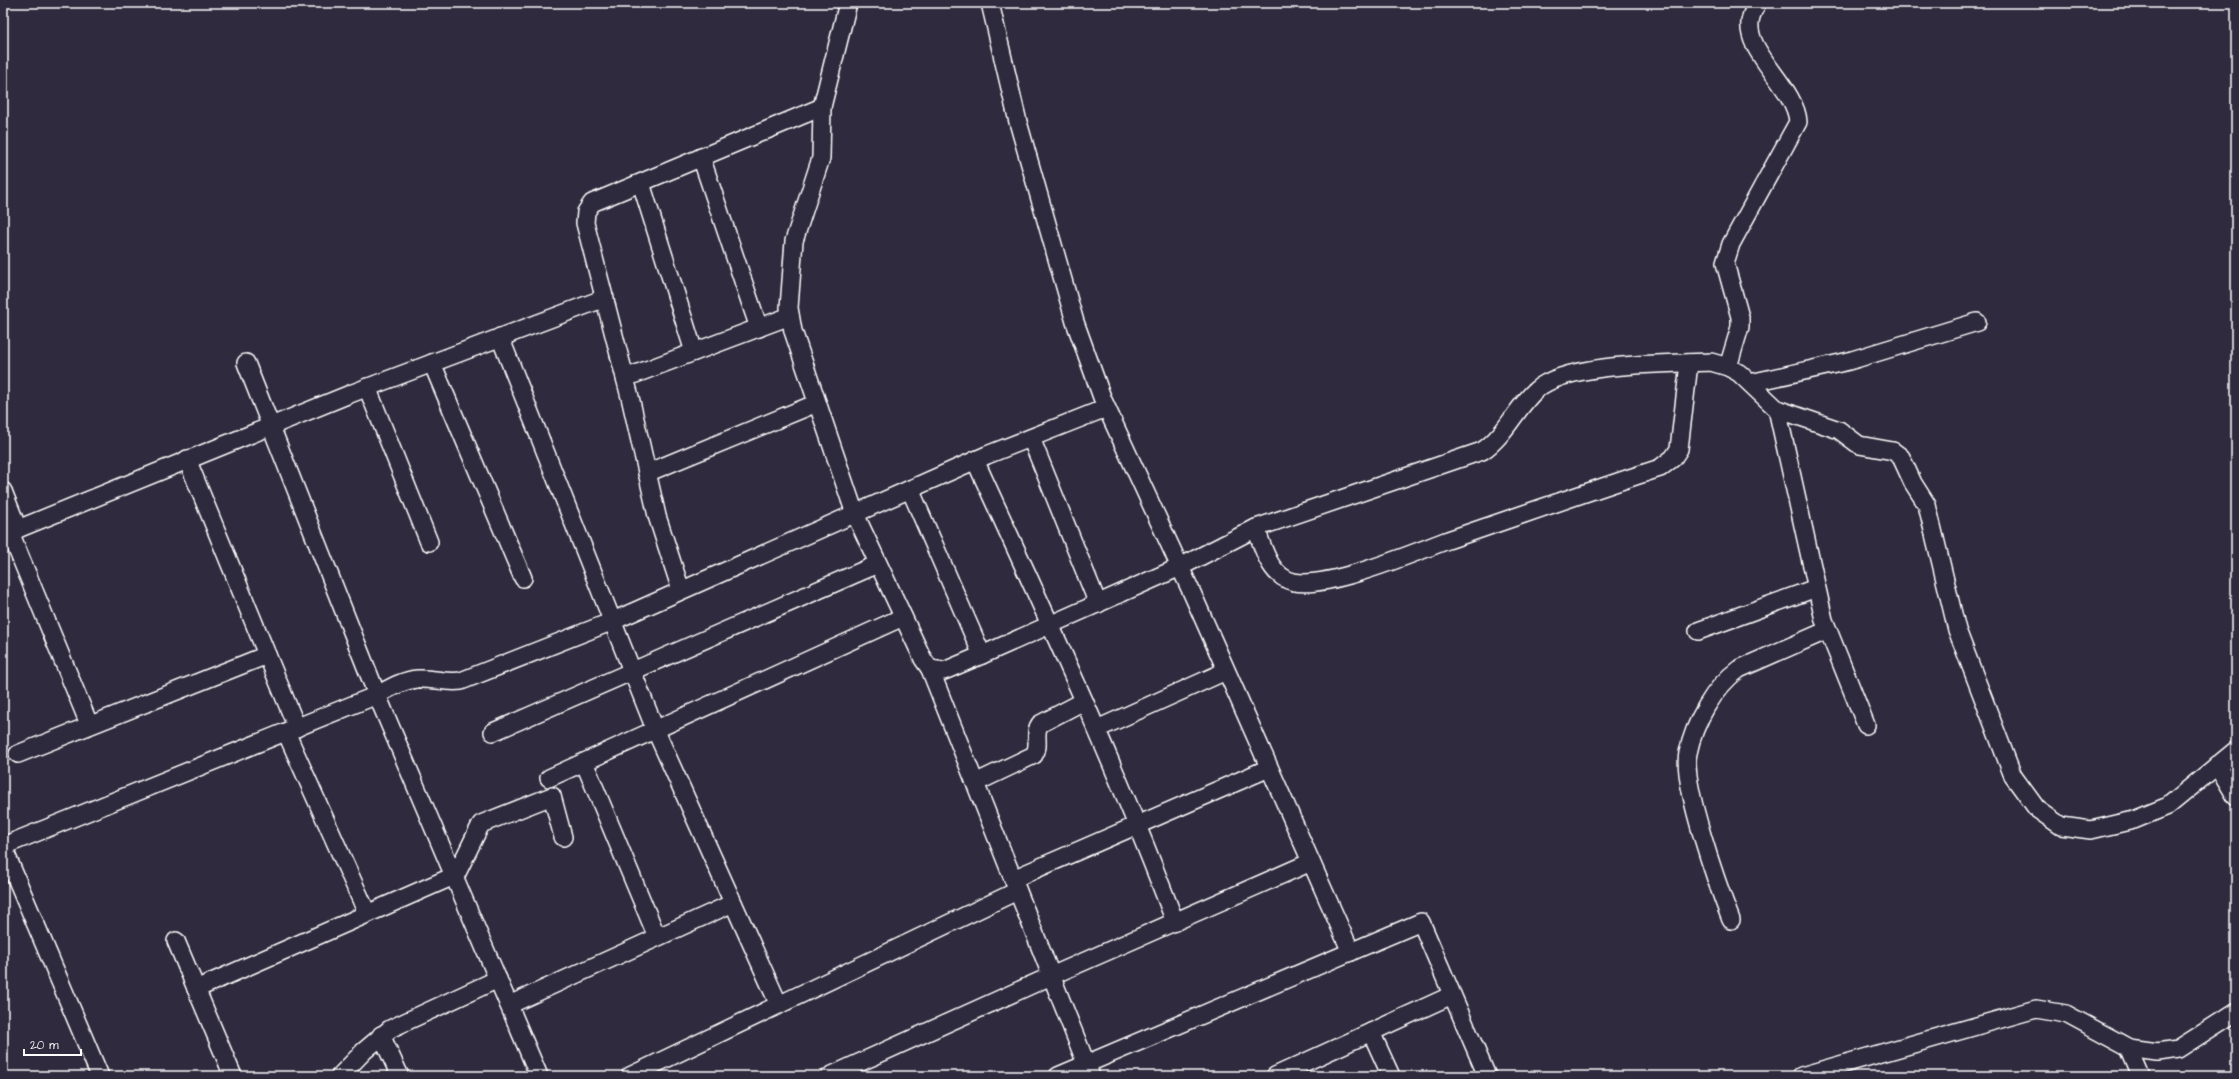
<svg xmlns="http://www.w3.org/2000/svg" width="2239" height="1079" font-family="'Architects Daughter',sans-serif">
<rect width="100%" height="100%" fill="#2f2a3d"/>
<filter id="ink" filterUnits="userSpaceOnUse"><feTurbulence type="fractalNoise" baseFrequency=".025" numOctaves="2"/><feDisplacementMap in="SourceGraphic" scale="8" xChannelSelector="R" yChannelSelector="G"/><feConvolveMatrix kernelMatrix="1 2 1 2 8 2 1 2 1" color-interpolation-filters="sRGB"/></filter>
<g filter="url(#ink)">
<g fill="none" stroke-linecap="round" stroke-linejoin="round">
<!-- minor casing -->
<g stroke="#fff" stroke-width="20">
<g id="minor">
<path d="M 848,3 L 822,107 L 821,158 L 794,241 L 789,308 L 793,331 L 855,514 L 923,659 L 930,669 L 944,671 L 982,655 L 1180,567 L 1256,528 L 1482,451 C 1505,436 1516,408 1536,390 C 1567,362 1668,364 1711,362 L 1728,367 L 1739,373 L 1777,409 L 1839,430 L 1859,445 L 1893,451 L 1901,457 L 1913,483 L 1927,505 L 1957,630 L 2013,776 L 2037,809 L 2061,826 L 2091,830 L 2134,820 L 2168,806 L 2236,750"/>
<path d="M 990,3 L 1018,122 L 1075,322 L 1103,400 L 1192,593 L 1351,952"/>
<path d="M 701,157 L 759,328"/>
<path d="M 641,183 L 694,352"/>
<path d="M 500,337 L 655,729 L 779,1005"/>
<path d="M 246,363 L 377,695 L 539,1076"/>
<path d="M 432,363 L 523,578"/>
<path d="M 1728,367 L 1740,327 L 1740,317 L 1725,263 L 1731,244 L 1798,122 C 1796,86 1741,51 1751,17 C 1752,13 1755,8 1757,3"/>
<path d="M 625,378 L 790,316"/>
<path d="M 1750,383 L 1849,361 L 1977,322"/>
<path d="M 367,387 L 429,542"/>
<path d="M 1777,409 L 1824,620 L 1866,725"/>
<path d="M 1031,438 L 1098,604"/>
<path d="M 187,459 L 297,728"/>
<path d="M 975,460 C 1045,613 1116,765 1175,922"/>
<path d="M 647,473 L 817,403"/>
<path d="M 910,489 L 982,655"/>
<path d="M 3,491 L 18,529"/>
<path d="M 1256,528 C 1263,548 1270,577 1294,582 C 1328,589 1413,553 1448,540 C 1519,516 1589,491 1660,468 L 1673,458 L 1679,449 L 1689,363"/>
<path d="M 10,532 L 89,724"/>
<path d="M 3,535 L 350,394 L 605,298"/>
<path d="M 681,590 L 657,516 L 630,397 L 585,223 L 586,212 L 592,203 L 822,107"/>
<path d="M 1698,631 L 1816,588"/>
<path d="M 930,669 L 1091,1076"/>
<path d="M 1097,729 L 1226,671"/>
<path d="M 286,732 L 367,913"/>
<path d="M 493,732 L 878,564"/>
<path d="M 18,754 L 267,655"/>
<path d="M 584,762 L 657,937"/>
<path d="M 2217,765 L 2236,797"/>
<path d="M 549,778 L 903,617"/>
<path d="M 975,783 L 1034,755 C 1041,745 1033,733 1040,724 L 1084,701"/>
<path d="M 3,846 L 377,695 C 390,688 403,680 418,679 C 432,678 446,683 461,681 L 613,621 L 987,455 L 1106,408"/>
<path d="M 3,847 L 100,1076"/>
<path d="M 1013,879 L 1269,768"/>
<path d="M 1731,920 C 1719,889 1681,783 1688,753 C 1694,723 1714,687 1739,669 L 1828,630"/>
<path d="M 176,941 L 233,1076"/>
<path d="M 196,989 L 456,875 L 481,824 L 552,796 L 563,837"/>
<path d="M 509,1005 L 733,903"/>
<path d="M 1371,1032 L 1391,1076"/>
<path d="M 381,1035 L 400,1076"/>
<path d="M 2129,1048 L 2141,1076"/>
<path d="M 340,1076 L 364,1051 L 390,1029 L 498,979"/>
<path d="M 630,1076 L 1017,891"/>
<path d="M 830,1076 L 1051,976 L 1311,862"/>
<path d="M 1058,1076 L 1421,922 L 1487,1076"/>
<path d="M 1275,1076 L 1452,995"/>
<path d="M 1801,1076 L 2036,1009 L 2066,1014 L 2129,1048 L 2158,1052 L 2178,1049 L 2236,1012"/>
</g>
</g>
<!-- minor -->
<use href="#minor" stroke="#2f2a3d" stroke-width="17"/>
</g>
</g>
<!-- margin -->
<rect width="2239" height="1079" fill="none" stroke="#2f2a3d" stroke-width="16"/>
<rect x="8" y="8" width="2223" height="1063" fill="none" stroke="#fff" stroke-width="1.5" filter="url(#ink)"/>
<!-- scale -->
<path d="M24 1049v6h57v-6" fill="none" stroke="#ffffff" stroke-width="2"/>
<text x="30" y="1049" font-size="12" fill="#ffffff" stroke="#2f2a3d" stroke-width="3" paint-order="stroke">20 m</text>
</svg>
